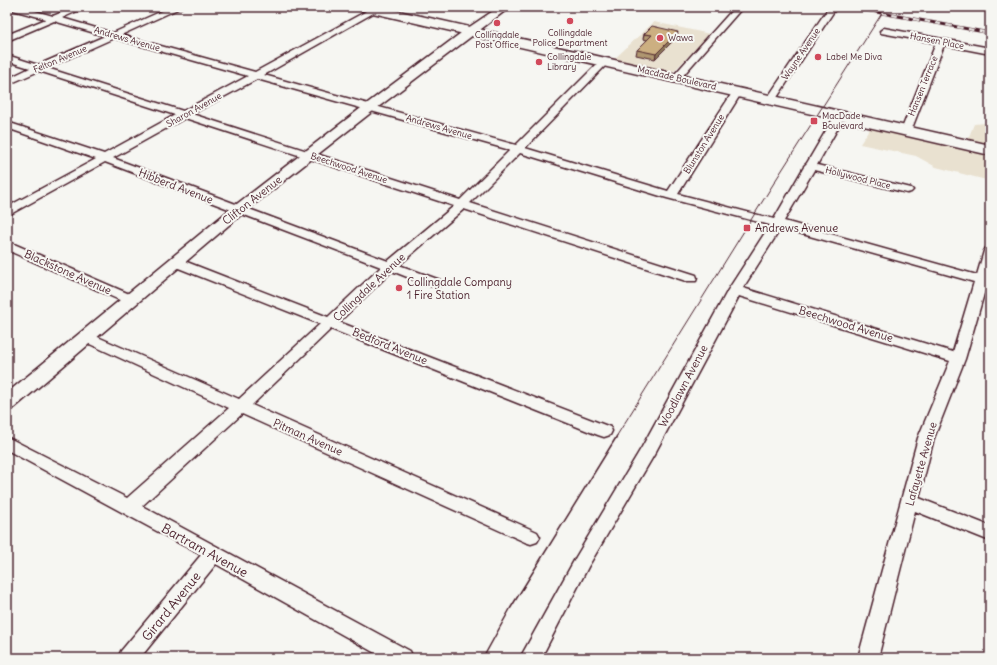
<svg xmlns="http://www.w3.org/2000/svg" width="997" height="665" font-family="Delius,sans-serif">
<rect width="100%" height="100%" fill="#f6f6f2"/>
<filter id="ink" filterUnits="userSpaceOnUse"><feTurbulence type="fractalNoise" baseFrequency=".025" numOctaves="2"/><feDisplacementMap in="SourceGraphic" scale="8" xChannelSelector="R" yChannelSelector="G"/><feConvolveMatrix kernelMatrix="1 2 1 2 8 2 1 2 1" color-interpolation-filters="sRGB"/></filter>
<g filter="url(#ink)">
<!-- built -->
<g fill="#e9e1d0">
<path d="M 654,22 L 710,34 L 671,74 L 612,61 Z"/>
<path d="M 986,123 L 990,124 L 990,181 L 936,167 L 916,156 L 860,144 L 871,127 L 964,149 L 974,124 Z"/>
</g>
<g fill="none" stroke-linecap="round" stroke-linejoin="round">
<!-- minor casing -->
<g stroke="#4a1f2b" stroke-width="3">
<g id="minor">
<path d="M 8,7 L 21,7 L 53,16 L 75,7 L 86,7 L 62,18 L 113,33 L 171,7 L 182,7 L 121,35 L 255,72 L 374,7 L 384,7 L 264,75 L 516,145 L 601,60 L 607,60 L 609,62 L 607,64 L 525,148 L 668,191 L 734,90 L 740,90 L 742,92 L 678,194 L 774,219 L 804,167 L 804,166 L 807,163 L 834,117 L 835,115 L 843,115 L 844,117 L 817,165 L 911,188 L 913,190 L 911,192 L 907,193 L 814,170 L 784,221 L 977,275 L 984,251 L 986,248 L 990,247 L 990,273 L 965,359 L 934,438 L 919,498 L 990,526 L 990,541 L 915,511 L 878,658 L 858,658 L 918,438 L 950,361 L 739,296 L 654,455 L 588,567 L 541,658 L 520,658 L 576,557 L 642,447 L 728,290 L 770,225 L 667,198 L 520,153 L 470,203 L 696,275 L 697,278 L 696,281 L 686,281 L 464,209 L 399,265 L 440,280 L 442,283 L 440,286 L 430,286 L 392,271 L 339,322 L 610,427 L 612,431 L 610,435 L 604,437 L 598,435 L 331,329 L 252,405 L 537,532 L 540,537 L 537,542 L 531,544 L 525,542 L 242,414 L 142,506 L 410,651 L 413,658 L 384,658 L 216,564 L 140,658 L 118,658 L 121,651 L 201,555 L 7,450 L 7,437 L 127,498 L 229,408 L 81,340 L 79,337 L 81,334 L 86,332 L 91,334 L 239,399 L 320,324 L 171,265 L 169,262 L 171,259 L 179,259 L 328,317 L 381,267 L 105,162 L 7,216 L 7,207 L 96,159 L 7,128 L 7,122 L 104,154 L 175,115 L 39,71 L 7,85 L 7,79 L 30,68 L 7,61 L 7,55 L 38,65 L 105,36 L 54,21 L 7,41 L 7,35 L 46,19 L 9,9 ZM 114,38 L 248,76 L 183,111 L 47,68 ZM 257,79 L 510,150 L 460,200 L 192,114 ZM 185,118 L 454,206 L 388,261 L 113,158 ZM 781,228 L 974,282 L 953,352 L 743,288 Z"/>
<path d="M 735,7 L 743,7 L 679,80 L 673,80 L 671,78 L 673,76 Z"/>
<path d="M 829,7 L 836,8 L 774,102 L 768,102 L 766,100 Z"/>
<path d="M 884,28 L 990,48 L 990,54 L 944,45 L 911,131 L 906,134 L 901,131 L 936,43 L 881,33 L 880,31 Z"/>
<path d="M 7,241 L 134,296 L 136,299 L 134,302 L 129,303 L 124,302 L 7,250 Z"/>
</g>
</g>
<!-- tertiary casing -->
<g stroke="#4a1f2b" stroke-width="3">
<path id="tertiary" d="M 499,7 L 510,7 L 373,111 L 243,213 L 14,408 L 7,410 L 7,393 L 233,207 L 365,105 L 465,30 Z"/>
</g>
<!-- primary casing -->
<g stroke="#4a1f2b" stroke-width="3">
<path id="primary" d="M 358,7 L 381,7 L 990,145 L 990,155 L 364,11 L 360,10 Z"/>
</g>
<!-- minor -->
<use href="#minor" fill="#f6f6f2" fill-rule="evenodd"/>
<!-- tertiary -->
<use href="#tertiary" fill="#f6f6f2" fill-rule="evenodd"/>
<!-- primary -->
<use href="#primary" fill="#f6f6f2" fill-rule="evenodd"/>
<!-- tram-far1 -->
<path stroke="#4a1f2b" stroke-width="1" d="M 616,437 L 777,178 L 886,7"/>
<!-- tram -->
<path stroke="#4a1f2b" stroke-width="1.5" d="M 483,658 L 510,609 L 617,436"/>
<!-- rail casing -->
<g stroke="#4a1f2b" stroke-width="3">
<path id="rail" d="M 849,7 L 990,33"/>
</g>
<!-- rail -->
<use href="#rail" stroke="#f6f6f2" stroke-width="2" stroke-dasharray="5.5" stroke-linecap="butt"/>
</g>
<!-- wall -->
<path fill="#af966f" stroke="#4a1f2b" d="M 644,34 L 677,37 L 655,59 L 636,55 L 637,50 L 647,40 L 643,39 Z"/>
<!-- shaded-wall -->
<path fill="#8f7a5a" stroke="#4a1f2b" d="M 678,32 L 677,37 L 655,59 L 656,54 Z"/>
<!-- building -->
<path fill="#ccaf81" stroke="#4a1f2b" d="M 652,26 L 678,32 L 656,54 L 637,50 L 652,35 L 644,34 Z"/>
</g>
<!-- markers -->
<g fill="#d1495b" stroke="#f6f6f2" stroke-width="1.5">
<circle cx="570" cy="21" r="4"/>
<circle cx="497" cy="23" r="4"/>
<circle cx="660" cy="38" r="4"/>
<circle cx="818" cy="57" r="4"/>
<circle cx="539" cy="62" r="4"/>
<rect x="810" y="117" width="8" height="8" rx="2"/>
<rect x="743" y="224" width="8" height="8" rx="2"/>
<circle cx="399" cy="288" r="4"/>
</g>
<g text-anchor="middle" stroke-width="4" stroke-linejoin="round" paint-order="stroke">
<!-- far-poi labels -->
<g font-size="9" fill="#4a1f2b" stroke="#f6f6f2" text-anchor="start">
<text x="570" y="36" text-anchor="middle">Collingdale<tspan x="570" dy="10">Police Department</tspan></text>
<text x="497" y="38" text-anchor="middle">Collingdale<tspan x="497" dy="10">Post Office</tspan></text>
<text x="668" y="41">Wawa</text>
<text x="547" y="60">Collingdale<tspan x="547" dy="10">Library</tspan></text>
<text x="826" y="60">Label Me Diva</text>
<text x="822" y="119">MacDade<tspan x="822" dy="10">Boulevard</tspan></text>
</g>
<!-- far-street labels -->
<g font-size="9" fill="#4a1f2b" stroke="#f6f6f2">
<text transform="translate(127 39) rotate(16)" y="3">Andrews Avenue</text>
<text transform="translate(937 41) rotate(11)" y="3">Hansen Place</text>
<text transform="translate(801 54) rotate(-56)" y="3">Wayne Avenue</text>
<text transform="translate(60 59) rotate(-23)" y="3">Felton Avenue</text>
<text transform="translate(677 78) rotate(13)" y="3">Macdade Boulevard</text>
<text transform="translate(923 86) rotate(-68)" y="3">Hansen Terrace</text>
<text transform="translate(194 110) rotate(-29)" y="3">Sharon Avenue</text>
<text transform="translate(439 127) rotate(16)" y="3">Andrews Avenue</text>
<text transform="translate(704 144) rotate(-58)" y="3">Blunston Avenue</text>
<text transform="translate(349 168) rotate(18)" y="3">Beechwood Avenue</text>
<text transform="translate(858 178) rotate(14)" y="3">Hollywood Place</text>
</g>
<!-- street labels -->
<g font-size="11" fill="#4a1f2b" stroke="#f6f6f2">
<text transform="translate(176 186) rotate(21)" y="4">Hibberd Avenue</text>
<text transform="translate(252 200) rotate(-38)" y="4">Clifton Avenue</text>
<text transform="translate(68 272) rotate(24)" y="4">Blackstone Avenue</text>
<text transform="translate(369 287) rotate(-43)" y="4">Collingdale Avenue</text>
<text transform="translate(846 324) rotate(17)" y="4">Beechwood Avenue</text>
<text transform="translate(390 346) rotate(22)" y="4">Bedford Avenue</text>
<text transform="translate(683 386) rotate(-62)" y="4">Woodlawn Avenue</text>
<text transform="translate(308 437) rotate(24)" y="4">Pitman Avenue</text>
<text transform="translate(921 464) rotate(-74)" y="4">Lafayette Avenue</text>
</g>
<!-- poi labels -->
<g font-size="11" fill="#4a1f2b" stroke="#f6f6f2" text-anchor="start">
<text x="755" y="232">Andrews Avenue</text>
<text x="407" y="286">Collingdale Company<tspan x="407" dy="13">1 Fire Station</tspan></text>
</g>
<!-- near-street labels -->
<g font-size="13" fill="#4a1f2b" stroke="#f6f6f2">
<text transform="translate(205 550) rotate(29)" y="5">Bartram Avenue</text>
<text transform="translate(171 606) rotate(-51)" y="5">Girard Avenue</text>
</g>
</g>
<!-- margin -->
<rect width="997" height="665" fill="none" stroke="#f6f6f2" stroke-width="24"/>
<rect x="12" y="12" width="973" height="641" fill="none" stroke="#4a1f2b" stroke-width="1.5" filter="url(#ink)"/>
</svg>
